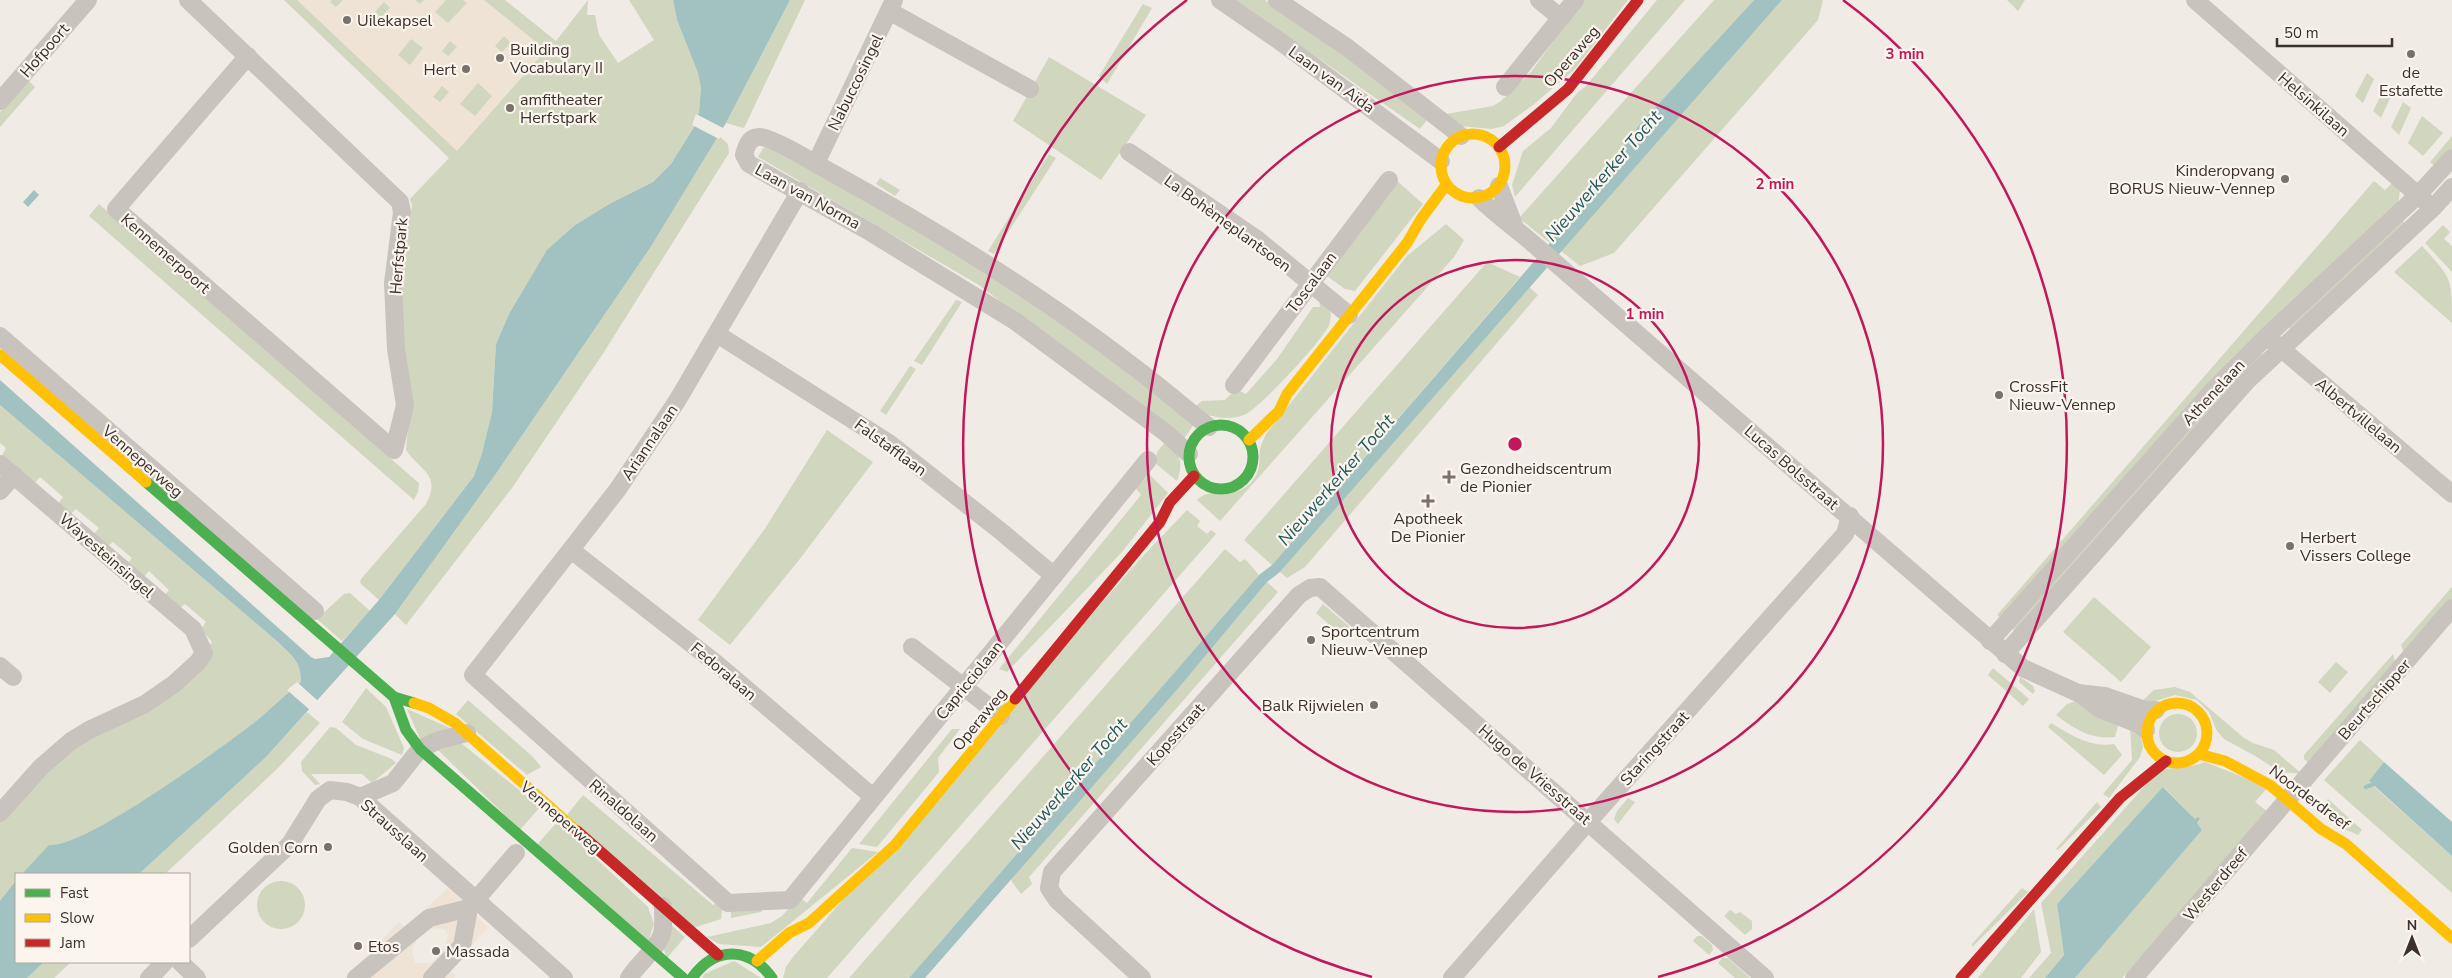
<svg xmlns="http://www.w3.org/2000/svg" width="2452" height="978" font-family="'Nunito Sans',sans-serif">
<rect width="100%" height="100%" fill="#f0ebe5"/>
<!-- green -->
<g fill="#d1d6bf">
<path d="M 284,0 L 505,0 L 556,41 L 588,0 L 587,15 L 595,15 L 599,35 L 618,63 L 654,40 L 629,0 L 673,0 L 677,20 L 698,73 L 701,88 L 699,112 L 694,127 L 671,164 L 653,182 L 611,203 L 547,251 L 509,314 L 496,344 L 492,412 L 482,453 L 474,476 L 379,600 L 360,583 L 361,579 L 426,504 C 442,474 420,471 406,450 L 408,427 L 400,302 L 412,205 L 410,199 L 449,158 Z"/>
<path d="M 790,0 L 805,0 L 744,128 L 726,123 Z"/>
<path d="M 1235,0 L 1265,0 L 1430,116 L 1420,129 Z"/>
<path d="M 1583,0 L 1628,0 L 1574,70 L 1533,105 L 1504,126 L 1491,129 L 1460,126 L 1446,114 L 1493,106 L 1501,101 L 1531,72 Z"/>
<path d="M 1657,0 L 1685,0 L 1515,197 L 1512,185 L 1523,151 L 1551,128 L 1577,93 L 1586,86 Z"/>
<path d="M 1714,0 L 1754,0 L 1640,124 L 1550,243 L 1519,218 Z"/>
<path d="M 1782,0 L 1823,0 L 1818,20 L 1614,253 L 1580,266 L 1561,251 Z"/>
<path d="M 2007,0 L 2025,0 L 2018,11 Z"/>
<path d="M 1143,4 L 1152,8 L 1107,84 L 1099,76 Z"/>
<path d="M 1049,57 L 1146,115 L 1101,180 L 1013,121 Z"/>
<path d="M 2367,73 L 2374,79 L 2363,103 L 2355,96 Z"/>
<path d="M 28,80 L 35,87 L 0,127 L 0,112 Z"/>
<path d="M 2385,87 L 2392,94 L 2381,118 L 2373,111 Z"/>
<path d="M 2403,102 L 2411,108 L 2399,135 L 2391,127 Z"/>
<path d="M 2422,116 L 2443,133 L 2423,156 L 2408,143 Z"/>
<path d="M 718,135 L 728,144 L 729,153 L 604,352 L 512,488 L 406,625 L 395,614 L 495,475 L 650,248 Z"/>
<path d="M 2452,136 L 2452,150 L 2437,168 L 2430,162 Z"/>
<path d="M 770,145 L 987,272 L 1117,360 L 1195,423 L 1183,440 L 979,285 L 758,157 L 763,148 Z"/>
<path d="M 1049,154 L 1056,158 L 994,254 L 988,251 Z"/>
<path d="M 880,178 L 900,190 L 895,196 L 876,184 Z"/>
<path d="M 1396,180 L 1423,204 L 1355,291 L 1345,289 L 1324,274 Z"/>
<path d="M 2374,181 L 2385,190 L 2392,183 L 2400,191 L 2398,204 L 2004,621 L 1997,615 Z"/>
<path d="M 99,204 L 413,478 L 419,483 L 418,492 L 414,500 L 89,216 Z"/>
<path d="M 2400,217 L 2407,226 L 2290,329 L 2287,326 Z"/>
<path d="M 1446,224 L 1464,240 L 1454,257 L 1220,521 L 1197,500 C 1212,484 1238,505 1256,476 C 1261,466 1259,458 1260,449 C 1261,444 1264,439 1266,434 L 1407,256 Z"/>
<path d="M 2443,225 L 2450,232 L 2444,239 L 2452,246 L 2452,272 L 2425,243 Z"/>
<path d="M 2422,246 C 2452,279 2452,277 2452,323 L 2394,272 Z"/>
<path d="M 1487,262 L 1520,277 L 1272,565 L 1244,540 Z"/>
<path d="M 1529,287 L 1538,295 L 1305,567 L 1287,578 L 1280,572 Z"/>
<path d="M 1319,299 C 1325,303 1330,307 1331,314 C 1331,316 1330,322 1329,325 C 1323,340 1259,409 1244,415 C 1228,421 1207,417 1193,408 L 1202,401 L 1225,400 L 1236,389 L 1246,394 L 1277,359 L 1313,307 L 1320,307 Z"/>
<path d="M 956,300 L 962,302 L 922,365 L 914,361 Z"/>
<path d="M 2261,353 L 2263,355 L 2018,633 L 2010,627 L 2145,473 Z"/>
<path d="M 910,366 L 916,369 L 886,415 L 880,411 Z"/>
<path d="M 0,405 L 278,642 C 292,656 301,661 301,682 L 288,693 L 262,726 L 70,850 L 58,852 L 53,846 L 49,845 L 33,874 L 16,874 L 16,893 L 0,907 L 0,820 L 79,740 L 143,709 L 207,649 L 212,642 L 201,629 L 206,622 L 185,604 L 177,610 L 163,597 L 169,590 L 149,571 L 141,580 L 126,565 L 132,558 L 113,542 L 105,548 L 92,536 L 99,528 L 76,509 L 68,516 L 56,506 L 63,497 L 40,477 L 33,485 L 1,457 L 6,448 L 0,443 Z"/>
<path d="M 827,430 L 873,462 L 799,560 L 730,645 L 698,620 L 764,530 Z"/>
<path d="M 1166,441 C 1180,455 1184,461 1177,481 L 1155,463 L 1157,452 Z"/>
<path d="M 1149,474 L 1168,493 L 1122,552 L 1007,672 L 999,669 L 1141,495 L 1134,486 L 1137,480 L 1142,482 Z"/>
<path d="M 1187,510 L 1200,521 L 1197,526 L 1207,534 L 1211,530 L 1216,534 L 827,978 L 783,978 L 786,967 L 793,957 L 1142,557 Z"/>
<path d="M 1225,549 L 1240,562 L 1245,559 L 1259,575 L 909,978 L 849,978 Z"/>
<path d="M 1267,582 L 1278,592 L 1037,868 L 1029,877 L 1032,884 L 1021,894 L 1010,879 L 1182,684 Z"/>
<path d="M 2452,587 L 2452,601 L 2404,653 L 2401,645 Z"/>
<path d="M 350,593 L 370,611 L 342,641 L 317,619 L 344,594 Z"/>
<path d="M 2094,597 L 2151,647 L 2121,682 L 2063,632 Z"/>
<path d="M 1323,604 L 1351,628 L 1343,637 L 1316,613 Z"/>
<path d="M 2393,654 L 2396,665 L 2309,763 L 2304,759 L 2304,755 Z"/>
<path d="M 2336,662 L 2348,672 L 2330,693 L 2318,682 Z"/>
<path d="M 1993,668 L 2029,699 L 2023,706 L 1988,675 Z"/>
<path d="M 2020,677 L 2033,686 L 2035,691 L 2033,694 L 2019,682 Z"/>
<path d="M 2175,687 L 2190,692 L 2244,738 L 2253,743 L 2274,750 L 2302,774 L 2280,772 L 2257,757 L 2224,739 L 2217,731 L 2209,712 L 2197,700 L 2175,695 L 2155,701 L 2141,702 L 2154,690 Z"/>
<path d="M 366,688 L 386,707 L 404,748 L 402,755 L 363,739 L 342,722 Z"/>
<path d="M 468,700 L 533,757 L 541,767 L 527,775 L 456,714 Z"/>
<path d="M 2076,701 L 2118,726 L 2115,737 C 2092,740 2074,729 2056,715 L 2067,704 Z"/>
<path d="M 407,709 L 450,728 L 435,732 L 421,741 Z"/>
<path d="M 307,712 L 320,723 L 278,768 L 165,874 L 139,874 L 266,757 Z"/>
<circle cx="2178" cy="733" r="19"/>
<path d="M 2051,723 C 2071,735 2090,748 2114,744 L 2122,755 L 2104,775 L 2048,727 Z"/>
<path d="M 330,727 L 336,728 L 356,745 L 392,759 L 396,763 L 372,783 L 362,774 L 311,774 L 320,784 L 315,785 L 302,771 L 301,762 Z"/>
<path d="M 2130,727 L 2141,736 L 2143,747 L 2140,757 L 2109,798 L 2103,794 L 2132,760 Z"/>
<path d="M 952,729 L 960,729 L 938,758 L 939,772 L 877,847 L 859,844 Z"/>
<path d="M 2360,740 L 2384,762 L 2369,782 L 2452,856 L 2452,893 L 2324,780 Z"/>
<path d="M 461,743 L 540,807 L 520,830 L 437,749 Z"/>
<path d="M 2205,762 L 2268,787 L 2255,802 L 2268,812 L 2122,978 L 2075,978 L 2202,830 L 2197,823 L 2200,819 L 2195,819 L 2164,787 L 2057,904 L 2064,955 L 2045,978 L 2029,978 L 2051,953 L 2041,903 L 2158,771 C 2174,766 2189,769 2205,762 Z"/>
<path d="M 583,795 L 713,905 L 721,901 L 723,903 L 721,919 L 693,928 L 567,815 Z"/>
<path d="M 1628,798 L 1635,802 L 1618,824 L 1614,819 L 1617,811 Z"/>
<path d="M 2328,799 L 2362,830 L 2358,835 L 2342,828 L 2321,807 Z"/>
<path d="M 2097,802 L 2101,807 L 2058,850 L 2056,849 Z"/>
<path d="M 557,822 L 648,907 L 654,924 L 648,942 L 537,845 Z"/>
<path d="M 852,848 L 878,852 L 761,947 L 719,944 L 707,937 L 771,923 L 782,916 L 799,897 L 807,903 Z"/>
<circle cx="281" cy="905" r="24"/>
<path d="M 2022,888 L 2028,892 L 1972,947 L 1972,944 Z"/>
<path d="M 764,908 L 761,912 L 731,918 L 731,911 Z"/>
<path d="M 2034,909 L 2041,952 L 2021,978 L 1978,978 Z"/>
<path d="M 1730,910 L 1736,914 L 1740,912 L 1752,921 L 1752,929 L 1745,935 L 1724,916 Z"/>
<path d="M 670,924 L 685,937 L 667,958 L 663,947 Z"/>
<path d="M 1697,936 L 1702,936 L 1712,945 L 1713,950 L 1709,955 L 1693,941 Z"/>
<path d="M 1722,958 L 1728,958 L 1750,978 L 1735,978 L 1718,963 Z"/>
<path d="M 734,961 L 761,978 L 702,978 L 704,974 Z"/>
<path d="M 44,962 L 71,962 L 54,978 L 27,978 Z"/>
</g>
<!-- plaza -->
<g fill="#eee3d5" fill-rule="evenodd">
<path d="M 297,0 L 332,0 L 330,2 L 336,7 L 343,0 L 415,0 L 420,4 L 424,0 L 446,0 L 435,12 L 448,23 L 467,3 L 463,0 L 484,0 L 546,50 L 457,151 ZM 384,2 L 390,8 L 381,17 L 375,12 ZM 504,36 L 511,43 L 502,52 L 495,46 ZM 411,39 L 423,48 L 410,65 L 398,55 ZM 450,41 L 457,47 L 448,56 L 442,51 ZM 478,83 L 492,96 L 475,116 L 460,104 ZM 442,86 L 449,92 L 440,102 L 433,97 Z"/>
<path d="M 448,888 L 488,927 L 449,970 L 456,976 L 454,978 L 345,978 L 399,922 L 406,928 ZM 440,928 L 445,930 L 448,935 L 444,952 L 431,963 L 415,963 L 412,951 L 416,940 L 429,929 Z"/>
</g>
<!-- water -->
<g fill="#a1c2c1">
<path d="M 673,0 L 790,0 L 726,123 L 650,248 L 495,475 L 395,614 L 266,757 L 139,874 L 22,874 L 49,845 C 84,849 221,748 254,723 C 270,710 285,695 301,682 C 301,661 292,656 278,642 L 0,405 L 0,380 L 311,657 L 315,659 L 329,657 L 379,600 L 474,476 L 482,453 L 492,412 L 496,344 L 509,314 L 547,250 L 574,226 L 611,203 L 653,182 L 671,164 L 694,127 L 699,112 L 701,88 L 698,73 L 677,20 Z"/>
<path d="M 1754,0 L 1782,0 L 1280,572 L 1267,582 L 1182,684 L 925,978 L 909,978 L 1259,575 L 1272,565 L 1550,243 L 1640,124 Z"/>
<path d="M 34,190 L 39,195 L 28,207 L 23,202 Z"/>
<path d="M 2384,762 L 2452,822 L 2452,856 L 2369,781 Z"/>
<path d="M 2163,787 L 2195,819 L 2198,817 L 2200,819 L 2197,823 L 2202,830 L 2075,978 L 2045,978 L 2064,955 L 2057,904 Z"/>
<path d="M 16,881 L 16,962 L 44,962 L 27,978 L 0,978 L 0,901 Z"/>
</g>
<!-- pier -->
<g fill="#f0ebe5">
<path d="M 696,114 L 725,129 L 719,139 L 692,125 Z"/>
<path d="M 297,682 L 318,701 L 310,710 L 287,690 Z"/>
</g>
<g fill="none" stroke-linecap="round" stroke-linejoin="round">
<!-- stream -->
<path stroke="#a1c2c1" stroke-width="4.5" d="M 2366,787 L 2376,783"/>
<!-- street -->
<g stroke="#c9c3be" stroke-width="18">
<path d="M 188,0 L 400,202 L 402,212 L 393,283 L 396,349 L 405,405 L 394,450 L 116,209 L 248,56"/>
<path d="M 1220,0 L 1281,42 L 1441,161"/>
<path d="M 1277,0 L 1348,48 L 1461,136"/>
<path d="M 1539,0 L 1561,18"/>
<path d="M 2195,0 L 2427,203"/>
<path d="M 889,11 L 1030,89"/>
<path d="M 1505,87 L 1575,0"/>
<path d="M 0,101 L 88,0"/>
<path d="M 1129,152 L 1258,240 L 1349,315"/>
<path d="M 816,163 L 894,0"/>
<path d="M 1499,186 L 1515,228"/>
<path d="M 800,191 L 677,401 L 618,489 L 473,675 L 728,903 L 790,900 L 1148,460"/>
<path d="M 1479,198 C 1497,216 1518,230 1537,247 L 2023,668 L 2078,693 L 2105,696 L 2145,710 L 2156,710"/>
<path d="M 717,334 L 889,443 L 1003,533 L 1054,576"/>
<path d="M 0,336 L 315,611"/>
<path d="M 2271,340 L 2452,494"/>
<path d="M 1234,385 L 1389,180"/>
<path d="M 1189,454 L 1166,433 L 1015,321 L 870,232 L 749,164 L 744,155 C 746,147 749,137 759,137 C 770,136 815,163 827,170 C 931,227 1032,289 1126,361 C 1155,382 1181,405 1209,427"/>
<path d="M 0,464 L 193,629 L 204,653 L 198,662 L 174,684 L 145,704 L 89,730 L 71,741 L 41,767 L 0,813"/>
<path d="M 0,491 L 14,475"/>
<path d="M 571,550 L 717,664 L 873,797"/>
<path d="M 1990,641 L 2214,389 L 2267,336 L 2418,195 L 2452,158"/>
<path d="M 912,647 L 1001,716"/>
<path d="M 2005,654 L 2247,381 L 2433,208 L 2452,187"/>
<path d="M 0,666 L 13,677"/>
<path d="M 2079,693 L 2100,709 L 2140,725 L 2146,730"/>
<path d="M 360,797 L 393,783 L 420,749 L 439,740 L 467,733"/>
<path d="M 189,939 L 290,844 L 318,799 L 330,790 L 347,792 L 360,797 L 564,978"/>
<path d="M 180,962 L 197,978"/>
<path d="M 149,978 L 165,962"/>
<path d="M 356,978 L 429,918 L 469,908"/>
<path d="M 432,978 L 462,946 L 469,908 L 516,853"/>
<path d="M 629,978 C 638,963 656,951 662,934 C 664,926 663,915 663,906"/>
<path d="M 1142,978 L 1057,900 L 1049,888 L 1052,872 L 1299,595 L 1310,588 L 1320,587 L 1765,978"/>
<path d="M 1452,978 L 1579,832 L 1845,534 L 1850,516"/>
<path d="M 2134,978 L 2452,608"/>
</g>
<!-- fast -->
<g stroke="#4caf50" stroke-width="11">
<circle cx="1221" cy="457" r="32"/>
<path d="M 146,482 L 394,697 L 414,703"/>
<path d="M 394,697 L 406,730 L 420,749 L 683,978"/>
<path d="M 692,978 C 715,946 749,946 772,978"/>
</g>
<!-- slow -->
<g stroke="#ffc107" stroke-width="11">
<circle cx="1473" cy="166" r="32"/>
<path d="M 0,355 L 146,482"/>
<path d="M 1249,440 L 1279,411 L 1287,394 L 1407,243 L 1421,219 L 1446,185"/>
<circle cx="2177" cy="733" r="30"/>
<path d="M 414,703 L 429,708 L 455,723 L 577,831"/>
<path d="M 2199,754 L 2225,761 L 2270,785 L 2321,829 L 2346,844 L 2452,938"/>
<path d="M 757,961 L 789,933 L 809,923 L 895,845 L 1015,699"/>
</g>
<!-- jam -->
<g stroke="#c62828" stroke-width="11">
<path d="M 1499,147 L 1568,89 L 1638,0"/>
<path d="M 1015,699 L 1160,522 L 1170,502 L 1194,476"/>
<path d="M 577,831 L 718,955"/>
<path d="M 1961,978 L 2120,798 L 2166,761"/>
</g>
</g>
<!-- distance rings -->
<g fill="none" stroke="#c2185b" stroke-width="2.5">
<circle cx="1515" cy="444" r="184"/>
<circle cx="1515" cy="444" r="368"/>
<path d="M1372 977A552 552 0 0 1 1187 0M1843 0A552 552 0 0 1 1658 977"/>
</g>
<!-- markers -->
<g fill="#7a716c" stroke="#fbf5ee" stroke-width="2">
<circle cx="347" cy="20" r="5"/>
<circle cx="2411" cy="54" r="5"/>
<circle cx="500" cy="58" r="5"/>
<circle cx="466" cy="69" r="5"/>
<circle cx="510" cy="108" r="5"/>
<circle cx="2285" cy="179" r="5"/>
<circle cx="1999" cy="395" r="5"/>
<path d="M1446.5 469.5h5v5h5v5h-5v5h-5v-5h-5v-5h5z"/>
<path d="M1425.5 493.5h5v5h5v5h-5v5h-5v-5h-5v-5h5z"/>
<circle cx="2290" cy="546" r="5"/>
<circle cx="1311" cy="640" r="5"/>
<circle cx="1374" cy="705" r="5"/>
<circle cx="328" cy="847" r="5"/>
<circle cx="358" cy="946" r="5"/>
<circle cx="436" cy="951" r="5"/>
</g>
<g text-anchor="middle" stroke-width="4.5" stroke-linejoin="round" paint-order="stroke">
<!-- poi labels -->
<g font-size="16" fill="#3b302b" stroke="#fbf5ee" text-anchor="start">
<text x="357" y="26">Uilekapsel</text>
<text x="510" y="55">Building<tspan x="510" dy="18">Vocabulary II</tspan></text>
<text x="456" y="75" text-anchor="end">Hert</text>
<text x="2411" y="78" text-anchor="middle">de<tspan x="2411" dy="18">Estafette</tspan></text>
<text x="520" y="105">amfitheater<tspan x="520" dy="18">Herfstpark</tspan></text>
<text x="2275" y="176" text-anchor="end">Kinderopvang<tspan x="2275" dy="18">BORUS Nieuw-Vennep</tspan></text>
<text x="2009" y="392">CrossFit<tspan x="2009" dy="18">Nieuw-Vennep</tspan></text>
<text x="1460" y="474">Gezondheidscentrum<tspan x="1460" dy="18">de Pionier</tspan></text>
<text x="1428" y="524" text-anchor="middle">Apotheek<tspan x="1428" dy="18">De Pionier</tspan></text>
<text x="2300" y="543">Herbert<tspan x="2300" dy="18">Vissers College</tspan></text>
<text x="1321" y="637">Sportcentrum<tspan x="1321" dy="18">Nieuw-Vennep</tspan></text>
<text x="1364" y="711" text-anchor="end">Balk Rijwielen</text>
<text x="318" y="853" text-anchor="end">Golden Corn</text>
<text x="368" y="952">Etos</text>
<text x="446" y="957">Massada</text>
</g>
<!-- street labels -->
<g font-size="16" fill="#3b302b" stroke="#fbf5ee">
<text transform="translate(44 50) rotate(-49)" y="6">Hofpoort</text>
<text transform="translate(1571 56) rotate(-49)" y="6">Operaweg</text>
<text transform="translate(1332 79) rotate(36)" y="6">Laan van Aïda</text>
<text transform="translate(855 82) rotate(-64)" y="6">Nabuccosingel</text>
<text transform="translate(2314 104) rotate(41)" y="6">Helsinkilaan</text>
<text transform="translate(808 196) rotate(29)" y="6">Laan van Norma</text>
<text transform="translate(1228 223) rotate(36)" y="6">La Bohèmeplantsoen</text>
<text transform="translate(166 253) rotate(41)" y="6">Kennemerpoort</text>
<text transform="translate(398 256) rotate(-85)" y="6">Herfstpark</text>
<text transform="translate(1311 282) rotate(-53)" y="6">Toscalaan</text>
<text transform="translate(2213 392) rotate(-47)" y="6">Athenelaan</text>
<text transform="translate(2359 415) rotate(40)" y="6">Albertvillelaan</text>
<text transform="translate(649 442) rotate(-56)" y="6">Ariannalaan</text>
<text transform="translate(891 447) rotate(36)" y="6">Falstafflaan</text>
<text transform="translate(143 461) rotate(41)" y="6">Venneperweg</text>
<text transform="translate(1792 467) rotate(41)" y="6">Lucas Bolsstraat</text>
<text transform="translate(107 555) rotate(41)" y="6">Wayesteinsingel</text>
<text transform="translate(724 671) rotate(40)" y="6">Fedoralaan</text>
<text transform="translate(969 680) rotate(-51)" y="6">Capricciolaan</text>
<text transform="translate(2374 699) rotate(-49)" y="6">Beurtschipper</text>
<text transform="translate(979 719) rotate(-51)" y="6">Operaweg</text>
<text transform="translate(1175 734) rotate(-48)" y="6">Kopsstraat</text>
<text transform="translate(1654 748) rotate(-48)" y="6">Staringstraat</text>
<text transform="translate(1535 774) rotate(41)" y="6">Hugo de Vriesstraat</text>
<text transform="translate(2310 797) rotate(37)" y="6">Noorderdreef</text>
<text transform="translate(624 810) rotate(41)" y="6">Rinaldolaan</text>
<text transform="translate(561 817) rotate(41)" y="6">Venneperweg</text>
<text transform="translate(395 830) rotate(42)" y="6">Strausslaan</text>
<text transform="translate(2215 884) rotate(-50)" y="6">Westerdreef</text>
</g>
<!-- water labels -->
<g font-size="18" font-style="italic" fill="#1f5a5e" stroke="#fbf5ee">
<text transform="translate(1603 176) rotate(-49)" y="6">Nieuwerkerker Tocht</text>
<text transform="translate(1336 480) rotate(-49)" y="6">Nieuwerkerker Tocht</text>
<text transform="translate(1069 784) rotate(-49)" y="6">Nieuwerkerker Tocht</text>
</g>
</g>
<circle cx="1515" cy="444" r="8" fill="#c2185b" stroke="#fbf5ee" stroke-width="2.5"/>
<g font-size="15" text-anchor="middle" font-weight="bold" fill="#c2185b" stroke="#fbf5ee" stroke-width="4.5" stroke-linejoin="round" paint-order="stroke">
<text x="1905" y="59">3 min</text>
<text x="1775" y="189">2 min</text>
<text x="1645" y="319">1 min</text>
</g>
<!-- legend -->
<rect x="15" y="873" width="175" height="90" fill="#fbf5ee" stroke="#aea6a0"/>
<rect x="25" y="889" width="25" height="8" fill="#4caf50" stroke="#aea6a0"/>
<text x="60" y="898" font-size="15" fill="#3b302b">Fast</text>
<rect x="25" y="914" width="25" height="8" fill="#ffc107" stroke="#aea6a0"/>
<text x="60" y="923" font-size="15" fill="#3b302b">Slow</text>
<rect x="25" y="939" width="25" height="8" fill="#c62828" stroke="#aea6a0"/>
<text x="60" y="948" font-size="15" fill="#3b302b">Jam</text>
<!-- north arrow -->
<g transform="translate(2412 938)" stroke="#fbf5ee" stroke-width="4" paint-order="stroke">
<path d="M0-4L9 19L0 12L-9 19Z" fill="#3b302b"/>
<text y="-8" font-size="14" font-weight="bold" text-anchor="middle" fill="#3b302b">N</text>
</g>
<!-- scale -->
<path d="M2277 38v8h115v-8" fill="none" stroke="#3b302b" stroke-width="2.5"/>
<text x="2284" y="38" font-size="15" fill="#3b302b" stroke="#fbf5ee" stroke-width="4" paint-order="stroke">50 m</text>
</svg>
